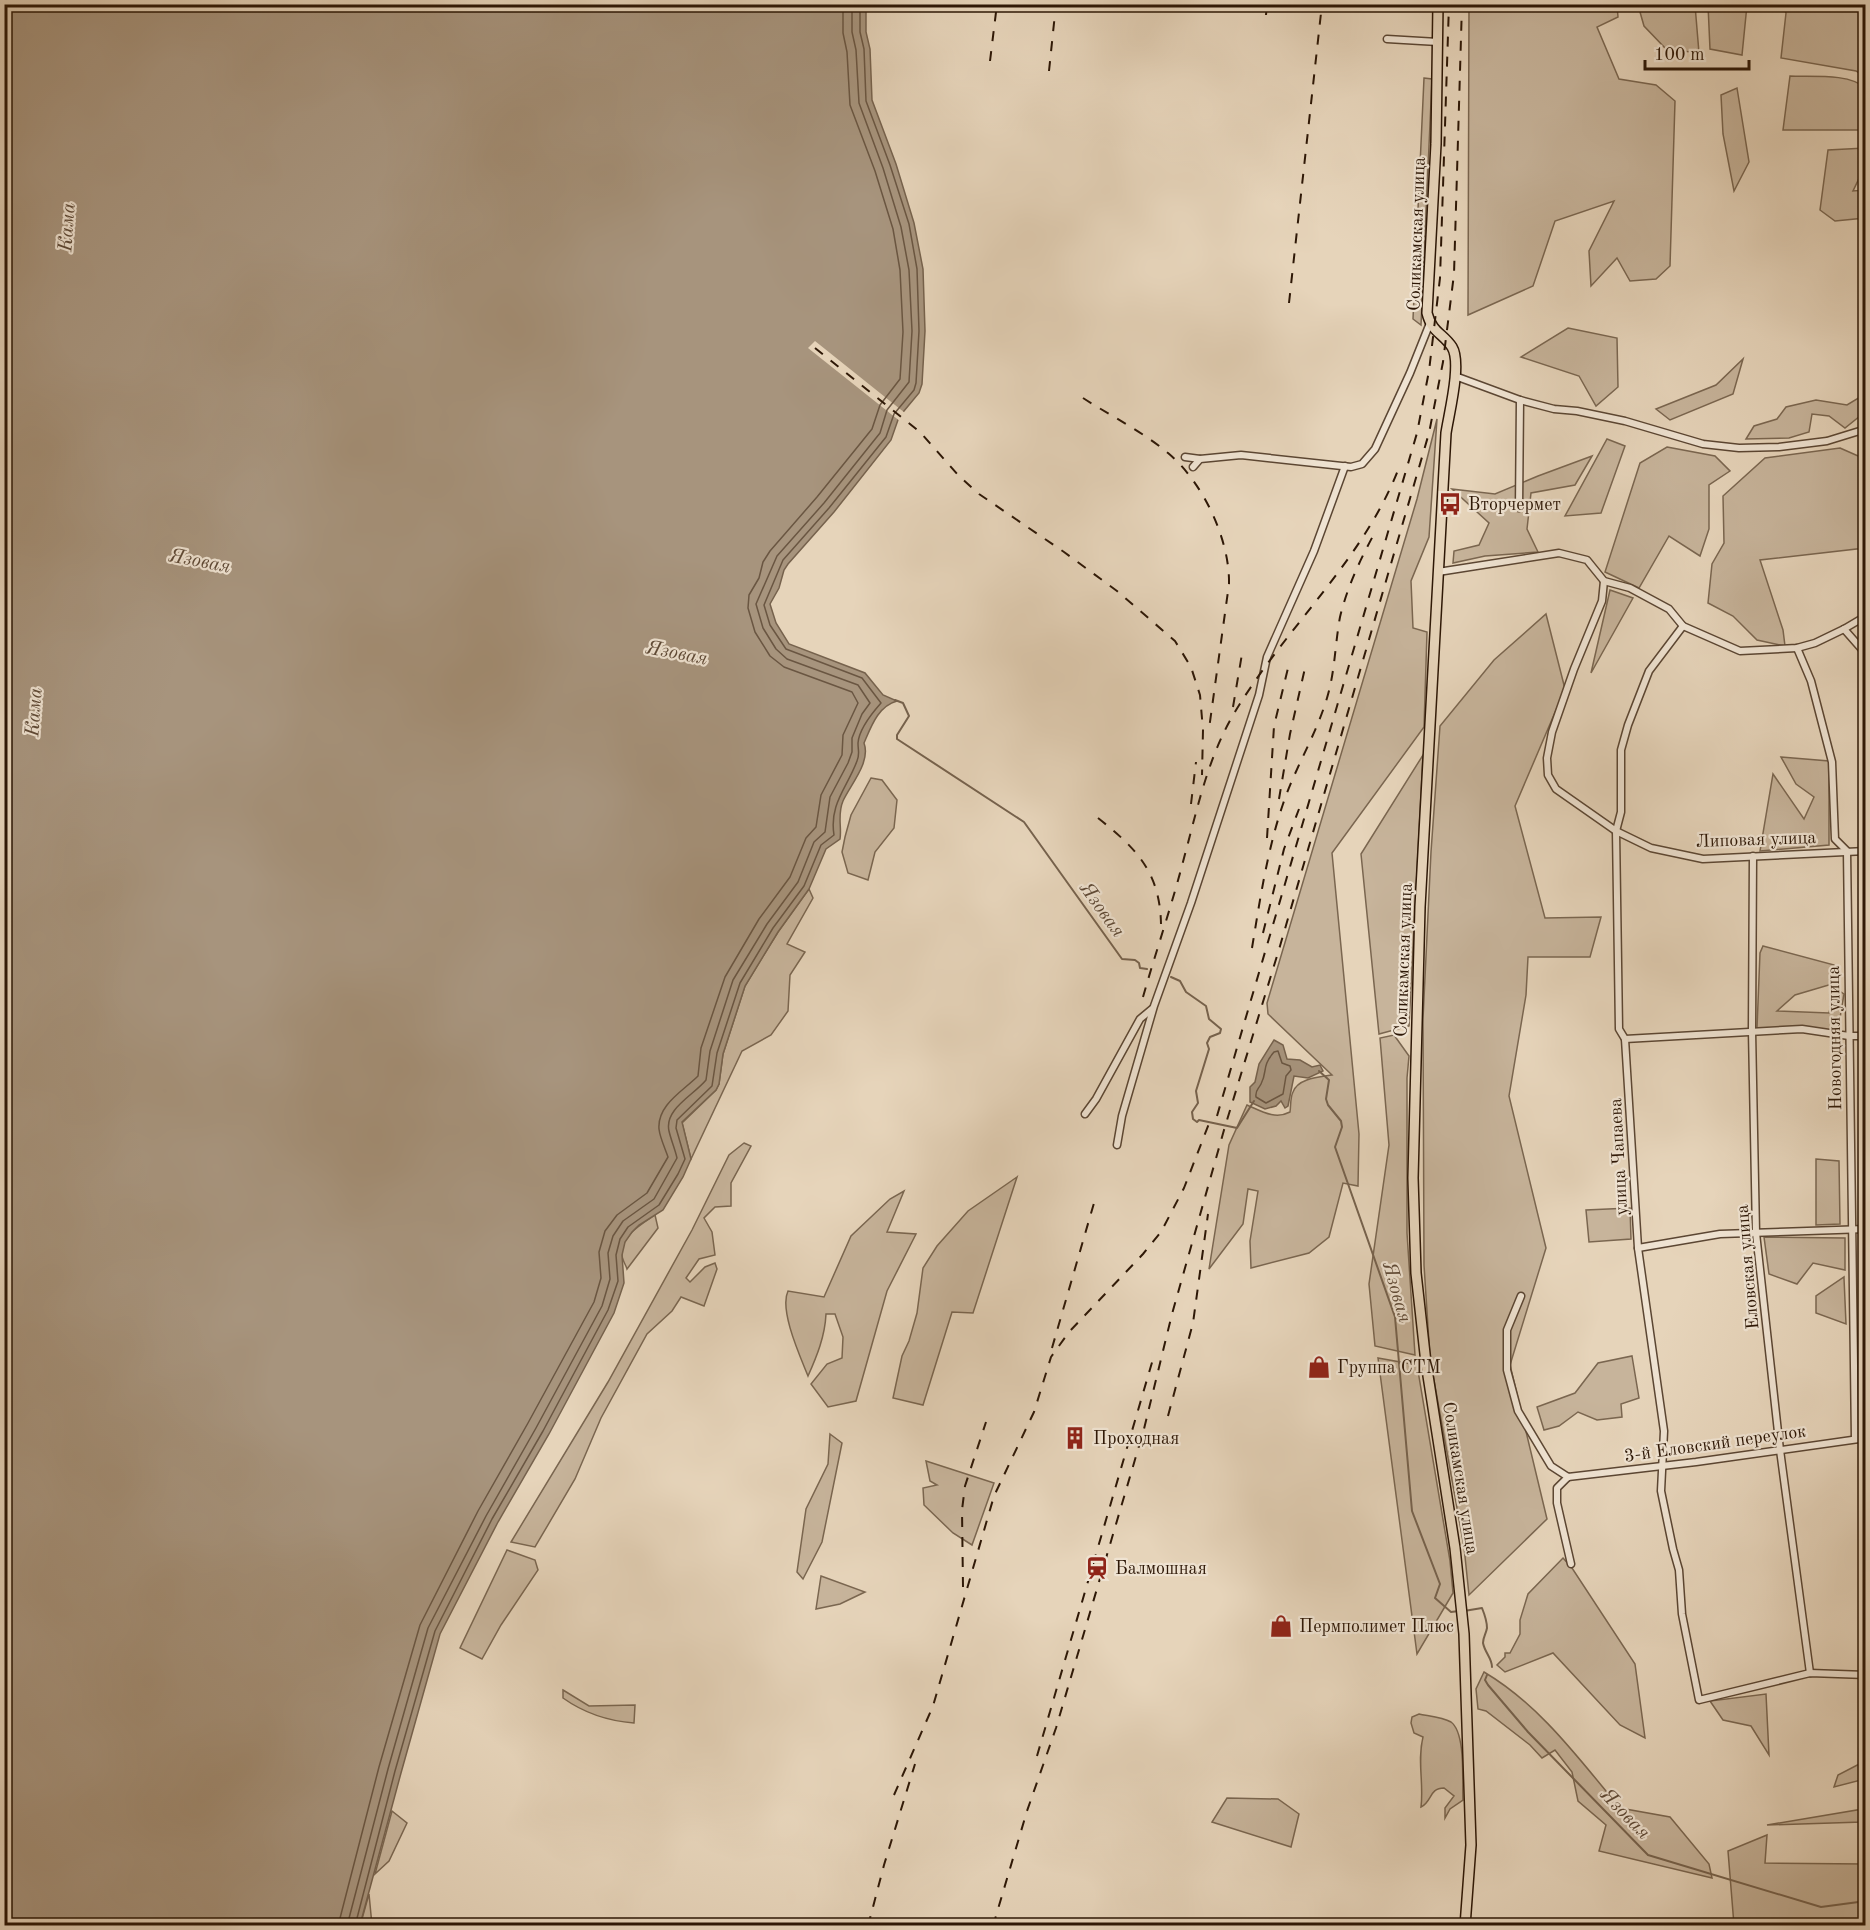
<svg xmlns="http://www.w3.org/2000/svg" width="1870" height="1930" font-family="'Old Standard TT',serif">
<rect width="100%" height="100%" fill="#e6d4ba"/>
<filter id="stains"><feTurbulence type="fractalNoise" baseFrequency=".00333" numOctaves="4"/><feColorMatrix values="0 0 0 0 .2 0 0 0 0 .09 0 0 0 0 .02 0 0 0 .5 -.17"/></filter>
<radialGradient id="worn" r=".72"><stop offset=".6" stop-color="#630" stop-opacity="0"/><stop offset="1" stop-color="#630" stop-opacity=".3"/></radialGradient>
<!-- green -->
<g fill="#c7b49b" stroke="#7a6650" stroke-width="1.5">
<path d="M 1469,5 L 1617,5 L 1618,17 L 1597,27 L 1619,79 L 1656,85 L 1675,101 L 1670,266 L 1656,279 L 1630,281 L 1617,258 L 1591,286 L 1589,251 L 1614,201 L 1555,221 L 1533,286 L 1468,315 Z"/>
<path d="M 1638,5 L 1695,5 L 1699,53 L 1666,49 L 1644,26 Z"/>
<path d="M 1708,5 L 1747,5 L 1742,55 L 1710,49 Z"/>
<path d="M 1782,5 L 1865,5 L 1865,77 L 1856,71 L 1781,58 L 1786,13 Z"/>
<path d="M 1790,76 C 1811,77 1850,73 1865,88 L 1865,130 L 1783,130 Z"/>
<path d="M 1424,78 L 1432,79 L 1421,325 L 1413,319 Z"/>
<path d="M 1737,88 L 1749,162 L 1734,191 L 1723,134 L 1721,95 Z"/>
<path d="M 1865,148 L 1865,166 L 1853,191 L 1865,190 L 1865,218 L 1835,221 L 1820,210 L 1828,150 Z"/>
<path d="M 1568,328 L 1617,338 L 1618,387 L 1596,406 L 1579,376 L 1521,357 Z"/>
<path d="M 1743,359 L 1733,394 L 1670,420 L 1656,409 L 1716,385 Z"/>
<path d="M 1865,394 L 1865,412 L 1845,428 L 1829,416 L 1812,414 L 1809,432 L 1789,438 L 1746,439 L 1754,426 L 1777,419 L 1786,407 L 1816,400 L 1847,405 Z"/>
<path d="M 1437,419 L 1429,537 L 1411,581 L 1413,628 L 1427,632 L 1424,727 L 1332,853 L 1359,1134 L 1358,1186 L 1343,1183 L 1329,1237 L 1309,1253 L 1251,1268 L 1250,1241 L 1258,1191 L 1248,1189 L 1243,1224 L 1209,1269 L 1229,1145 L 1247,1105 C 1261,1111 1275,1120 1290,1112 C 1291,1106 1290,1098 1293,1092 C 1298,1078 1320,1077 1332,1075 L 1268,1014 L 1267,1003 L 1417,499 Z"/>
<path d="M 1607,439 L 1625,446 L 1601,513 L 1565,516 Z"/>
<path d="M 1667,447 L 1715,456 L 1730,471 L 1709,485 L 1709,529 L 1700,556 L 1669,536 L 1639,588 L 1605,572 L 1640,463 Z"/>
<path d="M 1840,448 L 1865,459 L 1865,548 L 1760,560 L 1783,630 L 1785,646 L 1757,640 L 1733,616 L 1708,603 L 1712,564 L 1724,543 L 1723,496 L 1765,458 Z"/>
<path d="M 1592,456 L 1575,485 L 1531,493 L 1527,529 L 1538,552 L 1485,556 L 1453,563 L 1454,551 L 1479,545 L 1489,523 L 1452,489 L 1495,494 L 1538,476 Z"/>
<path d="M 1610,590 L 1633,598 L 1591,673 Z"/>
<path d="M 1546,614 L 1565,689 L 1515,806 L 1545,918 L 1601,917 L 1590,957 L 1528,957 L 1526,995 L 1509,1096 L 1546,1248 L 1510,1365 L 1547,1519 L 1469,1595 L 1464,1547 L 1430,1358 L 1424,1265 L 1423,1019 L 1431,852 L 1440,726 L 1494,660 Z"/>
<path d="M 1423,755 L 1409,1026 L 1379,1034 L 1361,854 Z"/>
<path d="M 1781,757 L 1829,761 L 1829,845 L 1760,851 L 1773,774 L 1804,819 L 1814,797 L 1796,784 Z"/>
<path d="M 871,778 L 882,780 L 897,800 L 894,828 L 875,852 L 868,880 L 848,873 L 842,852 L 845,837 L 851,815 Z"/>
<path d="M 809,889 L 813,898 L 787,944 L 805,952 L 790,975 L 788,1011 L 771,1035 L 742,1051 L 691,1159 L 682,1123 L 716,1090 L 719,1084 L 723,1054 L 745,986 L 778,932 Z"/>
<path d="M 1763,946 L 1838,966 L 1839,982 L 1795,995 L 1777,1011 L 1829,1013 L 1835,988 L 1844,994 L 1838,1030 L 1757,1028 L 1760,953 Z"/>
<path d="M 1394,1035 L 1409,1056 L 1407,1078 L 1407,1233 L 1415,1355 L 1375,1346 L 1369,1284 L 1389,1145 L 1380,1038 Z"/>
<path d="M 744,1143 L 751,1146 L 731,1183 L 731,1206 L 715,1207 L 704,1218 L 712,1232 L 715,1255 L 699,1259 L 686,1278 L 690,1282 L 705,1267 L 715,1263 L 717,1269 L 704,1306 L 681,1297 L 672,1311 L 647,1334 L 601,1418 L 575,1479 L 535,1547 L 511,1542 L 608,1382 L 692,1230 L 729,1155 Z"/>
<path d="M 1816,1159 L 1839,1161 L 1840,1224 L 1816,1225 Z"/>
<path d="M 1017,1177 L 973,1313 L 952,1312 L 923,1405 L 893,1398 L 902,1356 L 909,1341 L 917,1313 L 923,1268 L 937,1246 L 968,1211 Z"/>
<path d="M 904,1191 L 887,1232 L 916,1234 L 887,1291 L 856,1401 L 828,1407 L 811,1384 L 827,1364 L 842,1358 L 843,1337 L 835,1314 L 826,1314 C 825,1336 817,1356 808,1376 C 800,1356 779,1310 788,1291 L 824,1297 L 851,1236 L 890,1199 Z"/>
<path d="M 1630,1208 L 1631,1239 L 1589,1242 L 1586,1210 Z"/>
<path d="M 655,1215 L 658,1228 L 627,1269 C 626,1265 622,1260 622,1255 C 620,1236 642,1224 655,1215 Z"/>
<path d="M 1764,1237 L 1845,1238 L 1845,1270 L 1813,1263 L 1797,1284 L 1769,1274 Z"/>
<path d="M 1844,1277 L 1844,1278 L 1846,1324 L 1816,1313 L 1816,1296 Z"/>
<path d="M 1632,1356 L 1639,1398 L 1621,1404 L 1622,1417 L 1597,1420 L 1578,1412 L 1559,1426 L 1544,1430 L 1537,1407 L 1575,1393 L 1598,1363 Z"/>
<path d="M 1378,1358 L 1417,1365 L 1450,1561 L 1453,1593 L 1417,1654 Z"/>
<path d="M 830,1434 L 842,1443 L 822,1542 L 803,1579 L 797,1572 L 806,1509 L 828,1464 Z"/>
<path d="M 926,1461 L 994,1483 L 972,1545 L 953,1533 L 924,1505 L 923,1488 L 937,1485 L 930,1481 Z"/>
<path d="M 507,1550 L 535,1560 L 538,1570 L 501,1625 L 482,1659 L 460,1648 Z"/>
<path d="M 1563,1558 L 1572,1568 L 1635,1664 L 1645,1738 L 1620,1725 L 1553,1653 L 1505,1672 L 1497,1665 L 1505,1657 L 1505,1653 L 1510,1653 L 1520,1634 L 1520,1620 L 1528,1594 Z"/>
<path d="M 821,1576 L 865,1592 L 840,1604 L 816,1609 Z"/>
<path d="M 1484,1672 C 1540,1705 1579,1759 1620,1808 L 1670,1817 L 1709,1864 L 1712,1878 L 1599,1851 L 1606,1825 L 1578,1801 L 1572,1772 L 1555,1750 L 1542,1758 L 1530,1745 L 1486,1711 L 1478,1709 L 1476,1689 Z"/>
<path d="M 563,1690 L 589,1706 L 635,1705 L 634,1723 C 608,1721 584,1713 563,1698 Z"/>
<path d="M 1766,1694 L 1769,1755 L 1751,1726 L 1723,1720 L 1710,1701 Z"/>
<path d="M 1419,1714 C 1428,1716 1442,1717 1451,1722 C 1466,1733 1462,1781 1463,1800 L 1450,1809 L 1445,1818 L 1445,1808 L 1454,1796 L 1444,1788 C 1429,1788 1432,1802 1421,1807 C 1424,1783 1417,1761 1423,1737 L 1414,1733 L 1411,1723 L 1412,1717 Z"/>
<path d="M 1865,1761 L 1865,1779 L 1834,1787 L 1838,1775 Z"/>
<path d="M 1227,1798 L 1278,1799 L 1299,1814 L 1291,1847 L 1212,1822 Z"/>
<path d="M 1863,1809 L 1862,1822 L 1767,1825 Z"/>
<path d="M 392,1811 L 407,1823 L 389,1861 L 375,1874 Z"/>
<path d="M 1767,1835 L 1765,1863 L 1865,1864 L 1865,1925 L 1734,1925 L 1728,1851 Z"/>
<path d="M 369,1894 L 372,1925 L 360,1926 Z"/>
</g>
<!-- water -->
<g fill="#a7947d" stroke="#76624d" stroke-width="1.5">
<path d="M 5,5 L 866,5 L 866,32 L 870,49 L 872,100 L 896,164 L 914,223 L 923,269 L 925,331 L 922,384 L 919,393 L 899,417 L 891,440 L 834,512 L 788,564 L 784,570 L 779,588 L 770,604 L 776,623 L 789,644 L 865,673 L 883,695 L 897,701 C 878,706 871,727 864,743 C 871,762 851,784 843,801 C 837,815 842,827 840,839 L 826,849 L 809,889 L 778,932 L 745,986 L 723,1054 L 719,1084 L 716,1090 L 682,1122 L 691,1159 L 683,1177 L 663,1210 L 639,1225 L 632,1232 L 625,1242 L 622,1255 L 624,1283 L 614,1313 L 549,1434 L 498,1522 L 440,1634 L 401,1773 L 360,1925 L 5,1926 Z"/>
<path d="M 1274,1040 L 1283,1045 L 1287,1059 L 1300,1060 L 1312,1067 L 1320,1065 L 1323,1071 L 1308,1078 L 1294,1076 L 1288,1106 L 1285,1108 L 1281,1101 L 1276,1106 L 1265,1109 L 1250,1102 L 1250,1087 L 1255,1082 L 1259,1064 Z"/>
</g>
<!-- pier -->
<path fill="#e6d4ba" d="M 815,341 L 905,413 L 901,422 L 808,348 Z"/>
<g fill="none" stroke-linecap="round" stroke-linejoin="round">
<!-- shore -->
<g stroke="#6a5642" stroke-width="1.5">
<path d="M 1278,1051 L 1282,1063 L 1290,1066 L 1291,1070 L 1286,1076 L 1283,1094 L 1266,1103 L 1256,1097 C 1255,1090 1258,1090 1261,1084 C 1268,1071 1261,1067 1274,1052 Z"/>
<path d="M 338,1926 L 379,1767 L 420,1625 L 478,1511 L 528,1423 L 594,1302 L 601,1278 L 599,1252 L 605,1231 L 617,1215 L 647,1193 L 668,1157 C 665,1148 660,1138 659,1129 C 657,1105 683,1091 698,1076 L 701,1048 L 725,977 L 759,919 L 790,877 L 806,838 L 816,827 L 821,795 L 842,755 L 843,735 L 858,703 L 852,692 L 784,667 L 770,656 L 755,632 L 748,608 L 749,595 L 759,578 L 763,562 L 770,551 L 817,497 L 872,429 L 880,405 L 900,379 L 903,332 L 900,270 L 893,229 L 875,171 L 850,105 L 847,52 L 843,33 L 843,4"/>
<path d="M 347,1926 L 388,1769 L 428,1628 L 486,1516 L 536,1428 L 602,1306 L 610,1279 L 608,1253 L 613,1236 L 623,1221 L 654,1199 L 677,1158 C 675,1149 671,1140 669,1131 C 664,1109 694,1095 706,1080 L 710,1051 L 733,980 L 767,924 L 798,882 L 814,842 L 825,832 L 830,797 L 848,763 L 852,752 L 852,738 L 862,714 L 870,703 L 858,685 L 787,659 L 776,649 L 763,628 L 756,604 L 777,556 L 824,503 L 880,433 L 887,410 L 909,382 L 912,331 L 909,270 L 901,227 L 883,168 L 859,103 L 856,50 L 852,32 L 852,4"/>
<path d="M 355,1926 L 395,1771 L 435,1631 L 492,1519 L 543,1431 L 608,1310 L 618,1281 L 616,1255 L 620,1239 L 628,1227 L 659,1205 L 678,1174 L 685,1159 L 676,1128 L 677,1120 L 712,1086 L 717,1053 L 740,983 L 773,928 L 804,886 L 821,845 L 834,835 C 829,804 847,788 857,761 C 860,754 858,751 858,743 C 859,730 873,712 881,703 L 862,678 L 786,649 L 770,625 L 764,605 L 783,560 L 829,508 L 886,437 L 894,414 L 914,390 L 916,383 L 919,331 L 917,269 L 909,224 L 890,165 L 866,101 L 864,49 L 860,32 L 860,4"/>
</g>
<!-- stream -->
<g stroke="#76624d" stroke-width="2">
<path d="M 895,700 L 903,703 L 909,716 L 897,735 L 897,739 L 1024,822 L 1122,959 L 1135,960 L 1139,963 L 1140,968 L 1147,969"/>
<path d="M 1171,977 L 1180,981 L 1186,992 L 1206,1006 L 1209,1019 L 1221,1029 L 1220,1033 L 1210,1037 L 1207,1043 L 1209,1049 L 1196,1091 L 1198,1103 L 1192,1112 L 1193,1119 L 1197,1122 L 1199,1120 L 1237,1128 L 1254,1101"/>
<path d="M 1319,1071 L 1329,1080 L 1326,1099 L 1328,1105 L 1341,1121 L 1342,1127 L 1335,1147 L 1395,1317 L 1412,1511 L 1440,1584 L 1435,1598 L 1451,1612 L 1459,1611"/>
<path d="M 1464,1611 L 1482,1608 C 1484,1613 1487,1622 1487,1628 C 1486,1634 1483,1637 1483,1643 C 1485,1653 1492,1658 1492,1667"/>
<path d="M 1487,1675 L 1485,1680 L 1488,1685 L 1528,1732 L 1648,1855 L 1821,1907 L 1866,1901"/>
</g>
<!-- street casing -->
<g stroke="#5b4633" stroke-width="9">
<g id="street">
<path d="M 1387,39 L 1438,42"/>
<path d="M 1455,376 L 1520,400 L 1554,409 L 1577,411 L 1625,421 L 1703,444 L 1739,448 L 1779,447 L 1827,441 L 1866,429"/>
<path d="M 1185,457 L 1200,459"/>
<path d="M 1193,467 L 1200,459 L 1241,455 L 1351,467 L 1362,464 L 1375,449 L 1410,373 L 1430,323"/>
<path d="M 1519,508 L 1520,400"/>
<path d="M 1438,572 L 1559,553 L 1587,560 L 1604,581 L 1630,588 L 1669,609 L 1683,626 L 1740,651 L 1797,648 L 1815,643 L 1844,629 L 1866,616"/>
<path d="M 1604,581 L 1602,601 L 1574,669 L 1552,732 L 1547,758 L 1548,775 L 1556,789 L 1616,831 L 1651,848 L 1703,859 L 1866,851"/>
<path d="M 1683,626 L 1649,671 L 1628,725 L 1621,750 L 1621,812 L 1616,831 L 1619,1029 L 1625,1039 L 1638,1248 L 1664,1431 L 1661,1491 L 1673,1549 L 1679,1570 L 1682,1614 L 1699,1700 L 1810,1673 L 1866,1675"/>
<path d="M 1844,629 L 1866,654"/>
<path d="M 1797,648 L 1811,681 L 1832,762 L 1835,839 L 1847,851 L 1855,1439"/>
<path d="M 1753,856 L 1752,1031 L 1756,1233 L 1780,1450 L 1810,1673"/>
<path d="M 1625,1039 L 1802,1029 L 1849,1036 L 1866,1036"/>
<path d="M 1085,1114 L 1096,1099 L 1140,1019 L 1152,1009"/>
<path d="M 1117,1145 L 1122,1116 L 1154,1006 L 1191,903 L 1259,695 L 1267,657 L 1314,551 L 1345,466"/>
<path d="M 1638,1248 L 1720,1234 L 1866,1229"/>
<path d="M 1521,1296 L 1507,1330 L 1507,1370 L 1518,1411 L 1551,1466 L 1568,1477"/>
<path d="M 1568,1477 L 1696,1462 L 1866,1438"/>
<path d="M 1568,1477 L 1557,1488 L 1557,1503 L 1571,1564"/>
</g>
</g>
<!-- primary casing -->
<g stroke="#2d1706" stroke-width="12">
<path id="primary" d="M 1438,4 L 1436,144 L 1427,313 C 1432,333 1443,333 1452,347 C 1462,363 1449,413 1446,433 L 1420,907 L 1413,1178 L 1416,1273 L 1426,1363 L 1455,1548 L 1464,1634 L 1471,1845 L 1465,1926"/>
</g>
<!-- street -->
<use href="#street" stroke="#efe3d2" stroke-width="6"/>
<!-- primary -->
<use href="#primary" stroke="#e6d4ba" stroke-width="9"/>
<!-- rail -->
<g stroke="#2d1706" stroke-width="2" stroke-dasharray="10 10" stroke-linecap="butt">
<path d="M 1208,7 L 1208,4"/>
<path d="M 1266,15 L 1267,4"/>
<path d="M 990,61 L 997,4"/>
<path d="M 1049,71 L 1056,4"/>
<path d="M 1289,303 L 1322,4"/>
<path d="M 815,348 L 920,432 L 959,476 L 979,494 L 1064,552 L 1117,591 L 1175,641 L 1191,667 L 1200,695 L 1203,730 L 1202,775"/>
<path d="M 1083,398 C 1111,416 1143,432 1168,453 C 1203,482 1230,540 1229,584 L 1209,729"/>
<path d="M 1233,707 L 1243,648"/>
<path d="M 1279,799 L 1290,734 L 1305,668"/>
<path d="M 1191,804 L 1196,762"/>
<path d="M 1098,818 C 1136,848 1160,872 1161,924"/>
<path d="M 1267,838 L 1274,726 L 1289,664"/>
<path d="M 1263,933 L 1284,849 L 1299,809"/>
<path d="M 1252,948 C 1260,900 1267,851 1283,804 C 1295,768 1316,735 1327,698 C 1335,672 1335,644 1340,617 C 1347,588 1359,562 1373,536"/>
<path d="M 1143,997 C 1156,951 1172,905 1184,858 C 1197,810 1207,761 1232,717 C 1283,629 1364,561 1400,465"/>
<path d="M 1217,1116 L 1417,433 L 1429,371 L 1440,278 L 1449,4"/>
<path d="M 1052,1348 L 1094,1203"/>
<path d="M 1168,1416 L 1193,1323 L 1208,1214"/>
<path d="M 963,1587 L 962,1510 L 965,1486 L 986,1422"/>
<path d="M 1037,1756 L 1153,1359"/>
<path d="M 894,1795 L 933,1706 L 994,1496 L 1034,1412 L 1051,1357 L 1069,1332 L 1143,1254 L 1161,1232 L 1184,1188 L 1210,1121"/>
<path d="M 868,1926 L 884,1865 L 915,1764"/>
<path d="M 993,1926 L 1027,1811 L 1056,1728 L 1144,1429 L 1172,1314 L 1224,1130 L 1280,946 L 1429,433 L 1443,362 L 1454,274 L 1462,4"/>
</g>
</g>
<!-- icons -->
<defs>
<g id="bus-bare" transform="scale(1.8)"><path d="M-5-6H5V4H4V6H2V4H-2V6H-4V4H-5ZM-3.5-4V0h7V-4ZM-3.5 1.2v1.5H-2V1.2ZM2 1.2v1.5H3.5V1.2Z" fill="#8f2418" stroke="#efe3d2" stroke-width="2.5" paint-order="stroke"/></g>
<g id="shop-bare" transform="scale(1.8)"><path d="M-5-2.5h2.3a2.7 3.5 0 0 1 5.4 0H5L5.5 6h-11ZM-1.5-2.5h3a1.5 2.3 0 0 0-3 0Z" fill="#8f2418" stroke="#efe3d2" stroke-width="2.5" paint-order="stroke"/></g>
<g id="building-bare" transform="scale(1.8)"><path d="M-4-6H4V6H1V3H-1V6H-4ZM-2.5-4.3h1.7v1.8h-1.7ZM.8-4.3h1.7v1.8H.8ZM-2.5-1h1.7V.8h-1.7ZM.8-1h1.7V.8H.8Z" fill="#8f2418" stroke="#efe3d2" stroke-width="2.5" paint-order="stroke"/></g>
<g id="station-bare" transform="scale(1.8)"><path d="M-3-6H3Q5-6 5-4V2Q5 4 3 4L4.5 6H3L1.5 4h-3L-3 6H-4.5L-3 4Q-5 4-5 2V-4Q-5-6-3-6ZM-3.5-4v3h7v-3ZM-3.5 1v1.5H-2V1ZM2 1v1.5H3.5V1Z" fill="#8f2418" stroke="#efe3d2" stroke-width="2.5" paint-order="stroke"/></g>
</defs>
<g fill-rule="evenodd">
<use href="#bus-bare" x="1450" y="504"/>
<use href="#shop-bare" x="1319" y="1367"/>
<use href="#building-bare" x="1075" y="1438"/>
<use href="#station-bare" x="1097" y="1568"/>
<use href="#shop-bare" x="1281" y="1626"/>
</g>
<g text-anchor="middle" stroke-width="4.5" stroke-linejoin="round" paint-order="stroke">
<!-- street labels -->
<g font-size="18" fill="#2d1706" stroke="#efe3d2">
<text transform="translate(1416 234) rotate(-88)" y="6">Соликамская улица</text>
<text transform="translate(1756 839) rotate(-2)" y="6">Липовая улица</text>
<text transform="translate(1403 960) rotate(-88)" y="6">Соликамская улица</text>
<text transform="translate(1834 1038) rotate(-91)" y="6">Новогодняя улица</text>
<text transform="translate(1618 1157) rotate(-93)" y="6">улица Чапаева</text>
<text transform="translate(1747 1267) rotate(-95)" y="6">Еловская улица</text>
<text transform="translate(1715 1443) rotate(-8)" y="6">3-й Еловский переулок</text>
<text transform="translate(1461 1478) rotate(81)" y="6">Соликамская улица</text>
</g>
<!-- poi labels -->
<g font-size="18" fill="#2d1706" stroke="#efe3d2" text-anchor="start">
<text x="1468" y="510">Вторчермет</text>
<text x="1337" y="1373">Группа СТМ</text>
<text x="1093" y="1444">Проходная</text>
<text x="1115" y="1574">Балмошная</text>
<text x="1299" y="1632">Пермполимет Плюс</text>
</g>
<!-- water labels -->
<g font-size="20" font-style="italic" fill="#5e4936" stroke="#efe3d2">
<text transform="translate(66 227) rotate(-86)" y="7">Кама</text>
<text transform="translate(200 560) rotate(11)" y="7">Язовая</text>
<text transform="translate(677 652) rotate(11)" y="7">Язовая</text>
<text transform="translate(33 712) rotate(-86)" y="7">Кама</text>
<text transform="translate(1103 909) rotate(54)" y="7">Язовая</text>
<text transform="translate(1398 1292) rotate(74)" y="7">Язовая</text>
<text transform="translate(1626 1813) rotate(46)" y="7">Язовая</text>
</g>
</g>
<!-- margin -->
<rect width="1870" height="1930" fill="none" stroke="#e6d4ba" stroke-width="24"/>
<rect x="6" y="6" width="1858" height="1918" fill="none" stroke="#2d1706" stroke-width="3"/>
<rect x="12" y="12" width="1846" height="1906" fill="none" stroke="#2d1706" stroke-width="1.5"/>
<!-- scale -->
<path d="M1645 60v9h104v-9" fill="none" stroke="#2d1706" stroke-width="3"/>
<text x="1654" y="60" font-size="18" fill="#2d1706" stroke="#efe3d2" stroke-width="4.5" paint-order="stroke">100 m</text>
<rect width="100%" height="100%" filter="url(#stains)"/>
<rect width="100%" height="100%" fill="url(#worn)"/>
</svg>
